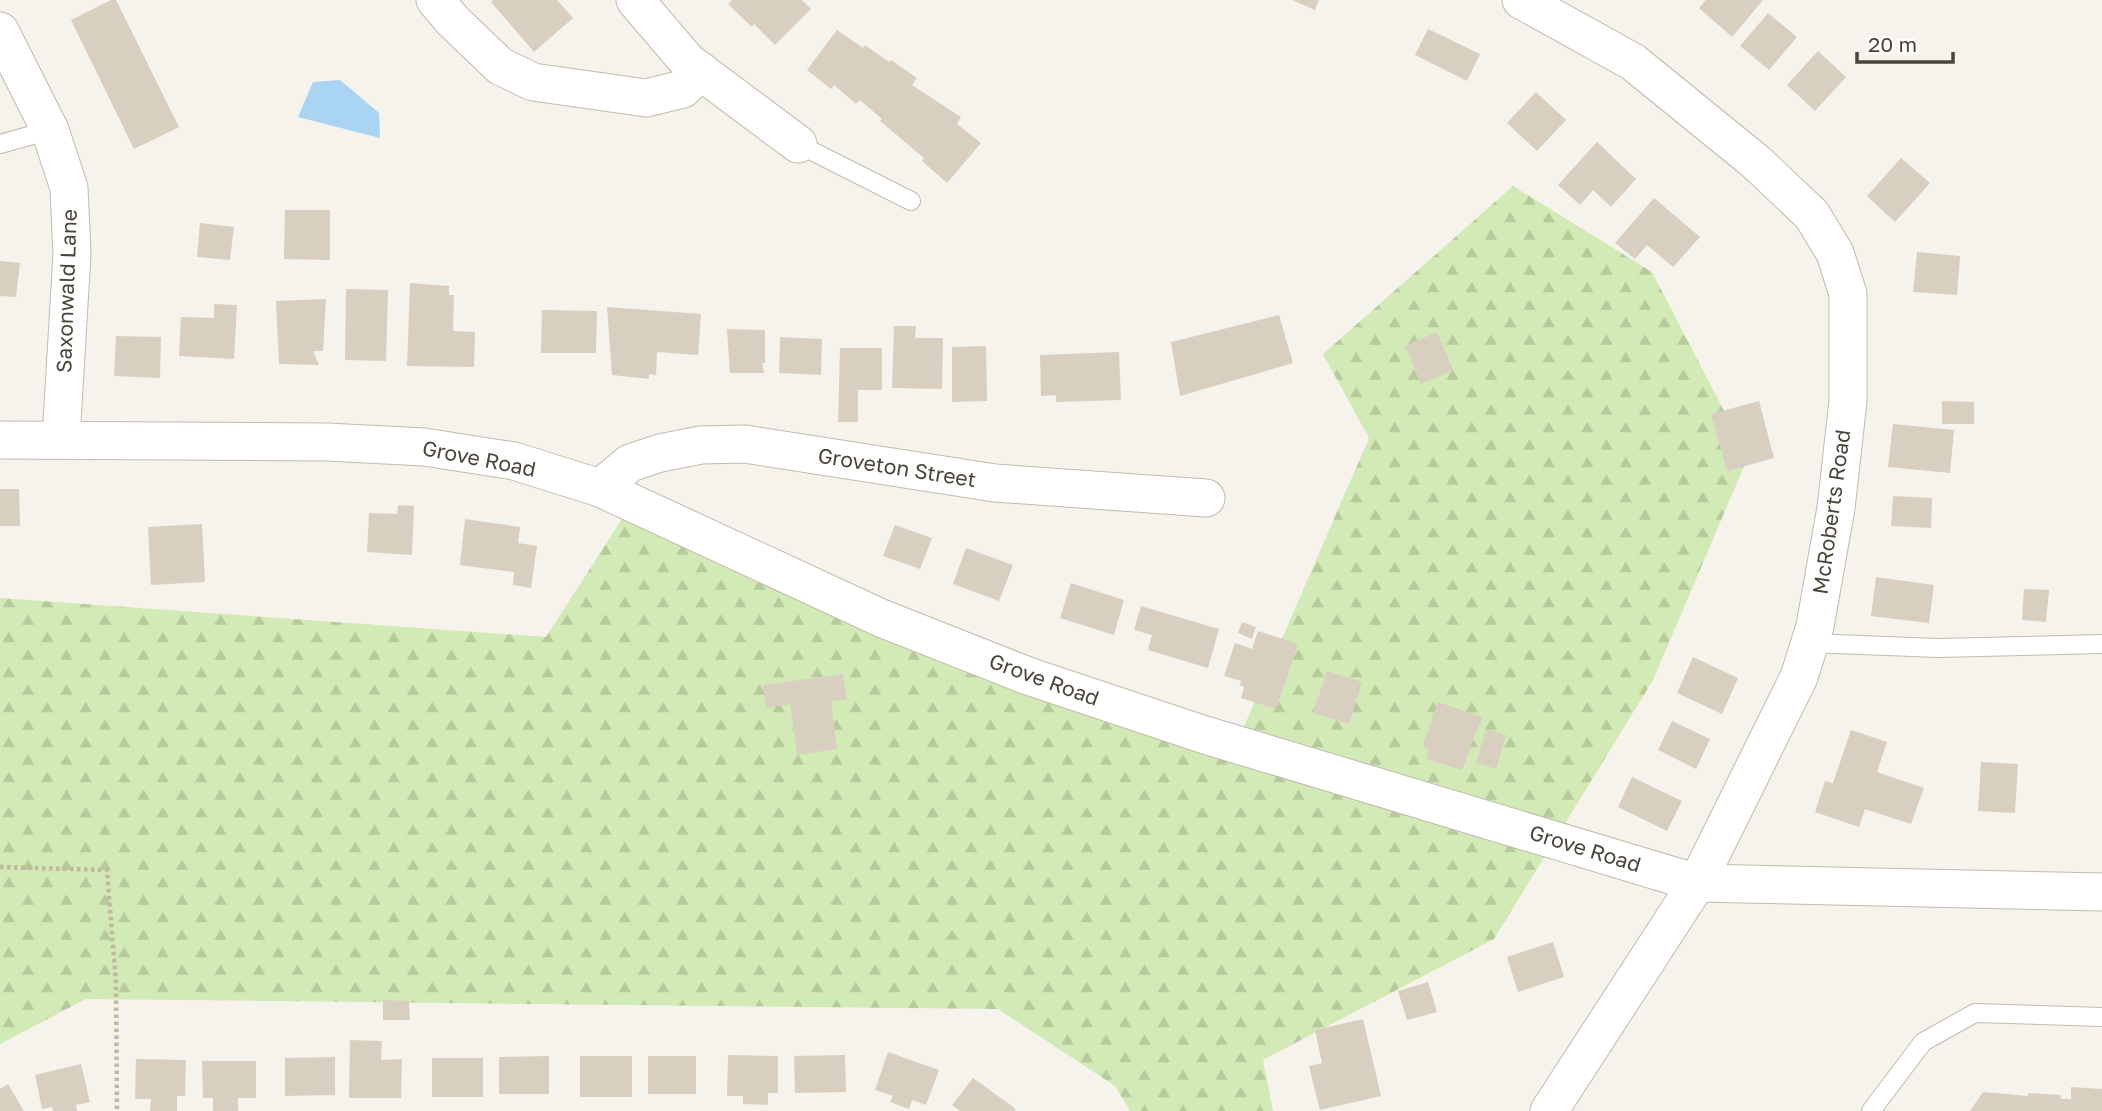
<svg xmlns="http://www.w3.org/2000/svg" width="2102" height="1111" font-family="'Golos Text',sans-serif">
<defs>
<pattern id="forest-firs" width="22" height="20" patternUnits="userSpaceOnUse" patternTransform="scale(1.75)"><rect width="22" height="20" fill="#d2eab5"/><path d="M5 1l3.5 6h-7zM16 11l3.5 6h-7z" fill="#b6ca9c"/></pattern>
</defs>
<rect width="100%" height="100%" fill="#f6f3ec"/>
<!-- forest -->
<path fill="url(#forest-firs)" d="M 1513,186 L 1652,272 L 1748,457 L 1653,680 L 1494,939 L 1263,1060 L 1273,1111 L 1130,1111 L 1115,1086 L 998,1009 L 86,999 L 0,1044 L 0,598 L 546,637 L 622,519 L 1236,745 L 1369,438 L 1323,354 Z"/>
<!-- water -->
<path fill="#a9d4f2" d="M 340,80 L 379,113 L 380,138 L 298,117 L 313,82 Z"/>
<!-- building -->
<g fill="#d8cfc1">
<path d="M 111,0 L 116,0 L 179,127 L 134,149 L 71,20 Z"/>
<path d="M 493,0 L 557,0 L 573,18 L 534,52 L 491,2 Z"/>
<path d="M 732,0 L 802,0 L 811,9 L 775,45 L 754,24 L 752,27 L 728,4 Z"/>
<path d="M 1292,0 L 1319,0 L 1315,10 Z"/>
<path d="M 1706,0 L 1763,0 L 1732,37 L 1699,8 Z"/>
<path d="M 1768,13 L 1797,37 L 1769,70 L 1740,46 Z"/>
<path d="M 1428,29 L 1480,54 L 1467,81 L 1415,55 Z"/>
<path d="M 837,30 L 863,48 L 865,45 L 889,62 L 891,60 L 917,78 L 912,85 L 961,117 L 957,124 L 981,143 L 947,183 L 922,161 L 924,158 L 880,121 L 882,119 L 860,100 L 856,104 L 834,85 L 831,89 L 807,70 Z"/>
<path d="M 1818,51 L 1846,77 L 1815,111 L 1787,85 Z"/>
<path d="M 1536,92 L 1566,120 L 1537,151 L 1507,123 Z"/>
<path d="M 1597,142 L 1636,179 L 1611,207 L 1593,190 L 1580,205 L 1558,185 Z"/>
<path d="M 1901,158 L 1930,183 L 1895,222 L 1867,196 Z"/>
<path d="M 1654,198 L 1700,237 L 1673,267 L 1647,245 L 1635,259 L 1615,243 Z"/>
<path d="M 285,210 L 330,210 L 330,260 L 284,259 Z"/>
<path d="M 200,223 L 234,227 L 230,260 L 197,257 Z"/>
<path d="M 1917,252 L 1960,256 L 1957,295 L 1913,292 Z"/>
<path d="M 0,261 L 20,263 L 16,297 L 0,296 Z"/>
<path d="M 410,283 L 449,286 L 449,295 L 454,295 L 453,331 L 475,332 L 474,367 L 407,366 Z"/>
<path d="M 346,289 L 388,290 L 386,361 L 345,360 Z"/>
<path d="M 326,299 L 323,351 L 313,351 L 319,365 L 279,364 L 276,301 Z"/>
<path d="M 214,304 L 237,305 L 234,359 L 179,356 L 181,317 L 214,318 Z"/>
<path d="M 607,307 L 701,314 L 698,355 L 657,352 L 656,375 L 649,374 L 649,379 L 612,375 Z"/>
<path d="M 542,310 L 597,311 L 596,353 L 541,353 Z"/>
<path d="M 1279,315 L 1293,363 L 1180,396 L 1171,342 Z"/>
<path d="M 894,326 L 916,326 L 915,338 L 943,338 L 942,389 L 892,388 Z"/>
<path d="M 727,329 L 765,330 L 765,363 L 762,363 L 764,373 L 730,373 Z"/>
<path d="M 1437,332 L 1453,370 L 1421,384 L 1405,346 Z"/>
<path d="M 116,336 L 161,337 L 160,378 L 114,376 Z"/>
<path d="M 780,337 L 822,339 L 821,375 L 779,373 Z"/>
<path d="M 986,346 L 987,401 L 952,402 L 952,347 Z"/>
<path d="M 840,348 L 882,348 L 882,390 L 858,390 L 858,422 L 838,422 Z"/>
<path d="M 1119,352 L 1121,400 L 1056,402 L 1056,395 L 1041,396 L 1040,355 Z"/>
<path d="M 1759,401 L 1774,458 L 1727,471 L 1711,414 Z"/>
<path d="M 1942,401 L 1974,402 L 1974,424 L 1942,424 Z"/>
<path d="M 1893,424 L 1954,430 L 1950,473 L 1888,467 Z"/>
<path d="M 0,489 L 19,489 L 20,526 L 0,526 Z"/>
<path d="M 1893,496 L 1932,498 L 1931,528 L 1891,526 Z"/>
<path d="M 398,505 L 414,506 L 412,555 L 367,552 L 369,513 L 397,514 Z"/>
<path d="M 465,519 L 520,527 L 518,543 L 537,546 L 531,588 L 513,585 L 514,572 L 460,565 Z"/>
<path d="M 202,524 L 205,582 L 151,585 L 148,527 Z"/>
<path d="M 895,525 L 932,538 L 920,569 L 883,556 Z"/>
<path d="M 966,548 L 1013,565 L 999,601 L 953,584 Z"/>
<path d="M 1876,577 L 1934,585 L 1929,623 L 1871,616 Z"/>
<path d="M 1071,583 L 1124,600 L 1114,635 L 1060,618 Z"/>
<path d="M 2024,589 L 2049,590 L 2046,622 L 2022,620 Z"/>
<path d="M 1141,606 L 1219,629 L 1208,668 L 1148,650 L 1152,635 L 1134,630 Z"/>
<path d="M 1242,622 L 1256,627 L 1252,639 L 1238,633 Z"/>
<path d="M 1258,631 L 1298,644 L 1276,709 L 1241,698 L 1244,687 L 1240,685 L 1241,681 L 1224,676 L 1235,643 L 1252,649 Z"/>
<path d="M 1693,657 L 1738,678 L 1722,714 L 1677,693 Z"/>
<path d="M 1327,671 L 1362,682 L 1349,724 L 1313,713 Z"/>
<path d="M 843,674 L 847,700 L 831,701 L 837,749 L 797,755 L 790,704 L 766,708 L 763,685 Z"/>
<path d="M 1438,702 L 1482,717 L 1462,770 L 1426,759 L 1429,749 L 1423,746 Z"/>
<path d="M 1672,721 L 1710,739 L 1696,769 L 1658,750 Z"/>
<path d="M 1486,729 L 1506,735 L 1496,769 L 1476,763 Z"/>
<path d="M 1851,730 L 1887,742 L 1877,772 L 1924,788 L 1911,824 L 1865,809 L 1859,827 L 1815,812 L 1825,781 L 1833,783 Z"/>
<path d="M 1981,762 L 2018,764 L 2015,813 L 1978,811 Z"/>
<path d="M 1632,777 L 1682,801 L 1667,831 L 1618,807 Z"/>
<path d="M 1553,942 L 1564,977 L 1518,992 L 1507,957 Z"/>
<path d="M 1428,982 L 1437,1012 L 1407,1020 L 1398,991 Z"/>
<path d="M 383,1000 L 409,1001 L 410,1020 L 383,1020 Z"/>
<path d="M 1363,1019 L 1381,1096 L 1320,1110 L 1309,1066 L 1322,1063 L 1315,1030 Z"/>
<path d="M 350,1040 L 382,1041 L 381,1060 L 402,1059 L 401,1098 L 349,1098 Z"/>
<path d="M 888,1052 L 939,1070 L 926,1105 L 912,1100 L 909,1109 L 890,1102 L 893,1096 L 875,1090 Z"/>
<path d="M 728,1055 L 778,1056 L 778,1093 L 768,1093 L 768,1105 L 743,1104 L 743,1096 L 727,1096 Z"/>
<path d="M 845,1055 L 846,1092 L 795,1093 L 794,1056 Z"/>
<path d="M 549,1056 L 549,1094 L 499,1094 L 499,1057 Z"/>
<rect x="580" y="1056" width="52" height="41"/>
<rect x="648" y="1056" width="48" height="38"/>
<path d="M 335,1057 L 335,1095 L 285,1096 L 285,1058 Z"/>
<rect x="432" y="1058" width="51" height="39"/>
<path d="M 136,1059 L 186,1060 L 185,1096 L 177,1096 L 177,1111 L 150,1111 L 151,1099 L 135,1099 Z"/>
<path d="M 202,1061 L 256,1061 L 256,1098 L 238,1098 L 238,1111 L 213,1111 L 213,1098 L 203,1098 Z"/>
<path d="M 81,1064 L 90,1102 L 76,1105 L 77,1111 L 53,1111 L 52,1107 L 42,1109 L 35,1075 Z"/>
<path d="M 973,1078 L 1016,1109 L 1014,1111 L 960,1111 L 952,1105 Z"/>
<path d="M 8,1084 L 24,1111 L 0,1111 L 0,1089 Z"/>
<path d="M 2071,1087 L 2102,1089 L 2102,1111 L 1970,1111 L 1983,1092 L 2028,1096 L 2028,1093 L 2061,1095 L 2061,1099 L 2071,1099 Z"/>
</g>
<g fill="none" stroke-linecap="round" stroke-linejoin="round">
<!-- lane casing -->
<g stroke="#c2bbae" stroke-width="20">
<g id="lane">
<path d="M 0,144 L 50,130"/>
<path d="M 798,144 L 911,201"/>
<path d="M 1810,643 L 1938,648 L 2102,644"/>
<path d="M 1871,1111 L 1923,1042 L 1975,1013 L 2102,1017"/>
</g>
</g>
<!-- street casing -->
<g stroke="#c2bbae" stroke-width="39">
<g id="street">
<path d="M 435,0 L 453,21 L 500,66 L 533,82 L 646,98 L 683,89 L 701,71"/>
<path d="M 635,0 L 688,62 L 798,144"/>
<path d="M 1521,0 L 1633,62 L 1756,162 L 1812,215 L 1835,253 L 1848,294 L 1848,401 L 1836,508 L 1815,626 L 1799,677 L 1697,883 L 1549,1111"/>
<path d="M 0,31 L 50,130 L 69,188 L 72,254 L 61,439"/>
<path d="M 0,440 L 327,442 L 424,447 L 514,461 L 600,488 L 881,618 L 1028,676 L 1205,735 L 1697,883 L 2102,892"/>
<path d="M 600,488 L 630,463 L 660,453 L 701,445 L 745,444 L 995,483 L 1206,498"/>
</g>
</g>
<!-- path -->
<path stroke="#c4b79f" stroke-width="4.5" stroke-dasharray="3.5 3.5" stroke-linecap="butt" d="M 0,867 L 107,870 L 116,984 L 117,1111"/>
<!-- lane -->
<use href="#lane" stroke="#fff" stroke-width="18"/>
<!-- street -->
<use href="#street" stroke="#fff" stroke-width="37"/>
</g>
<g text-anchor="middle" stroke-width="6" stroke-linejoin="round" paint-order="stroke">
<!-- street labels -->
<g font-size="21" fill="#4b4439" stroke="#fff">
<text transform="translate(67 291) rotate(-88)" y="7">Saxonwald Lane</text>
<text transform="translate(479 459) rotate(11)" y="7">Grove Road</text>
<text transform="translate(897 468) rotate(9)" y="7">Groveton Street</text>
<text transform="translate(1832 512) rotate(-82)" y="7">McRoberts Road</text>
<text transform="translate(1044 680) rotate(20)" y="7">Grove Road</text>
<text transform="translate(1585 849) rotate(17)" y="7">Grove Road</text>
</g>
</g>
<!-- scale -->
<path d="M1857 52v10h96v-10" fill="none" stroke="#4b4439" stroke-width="3.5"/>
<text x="1868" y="52" font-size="21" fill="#4b4439" stroke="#ffffff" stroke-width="5" paint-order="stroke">20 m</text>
</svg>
